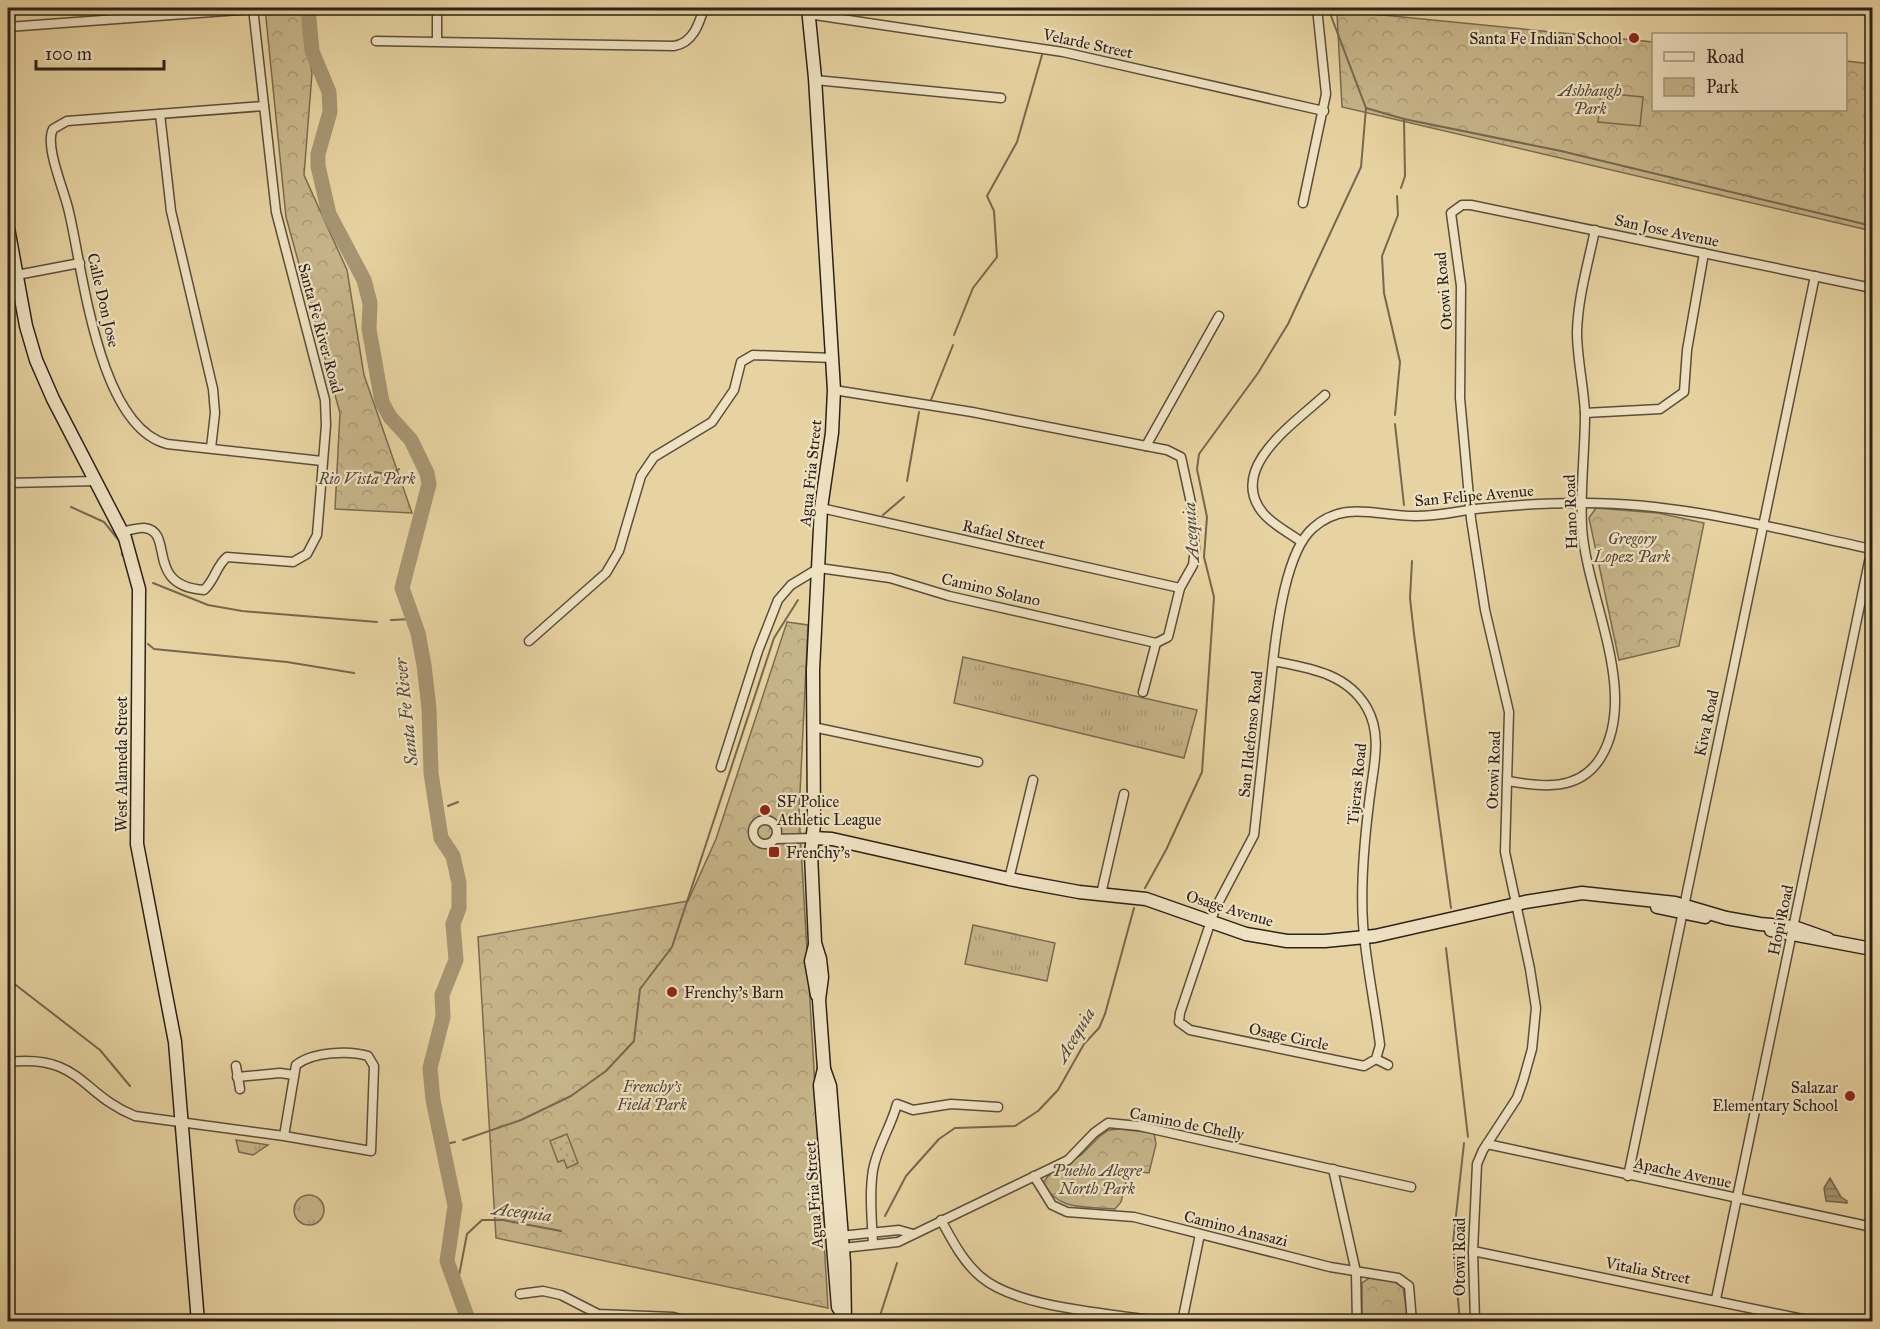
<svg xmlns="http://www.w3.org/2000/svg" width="1880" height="1329" font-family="'IM FELL Great Primer',serif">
<defs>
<pattern id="grass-tufts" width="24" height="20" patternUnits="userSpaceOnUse" patternTransform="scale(1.5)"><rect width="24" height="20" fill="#c7b58a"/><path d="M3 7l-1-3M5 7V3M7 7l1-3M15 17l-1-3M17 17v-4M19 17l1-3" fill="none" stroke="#ab9b76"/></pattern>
<pattern id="park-crowns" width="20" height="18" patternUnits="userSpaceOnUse" patternTransform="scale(1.5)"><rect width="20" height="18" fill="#c7b58a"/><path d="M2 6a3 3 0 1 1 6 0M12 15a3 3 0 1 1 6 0" fill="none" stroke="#ab9b76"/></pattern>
<pattern id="garden-dots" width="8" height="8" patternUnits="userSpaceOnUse" patternTransform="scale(1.5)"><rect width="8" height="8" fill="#c7b58a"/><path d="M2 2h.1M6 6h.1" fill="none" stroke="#ab9b76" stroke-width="1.8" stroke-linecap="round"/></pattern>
<pattern id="water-rules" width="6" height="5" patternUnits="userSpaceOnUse" patternTransform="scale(1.5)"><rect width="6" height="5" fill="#a79673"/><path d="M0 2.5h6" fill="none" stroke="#887a5e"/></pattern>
</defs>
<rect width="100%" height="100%" fill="#e7d3a1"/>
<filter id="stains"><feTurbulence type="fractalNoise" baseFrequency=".00333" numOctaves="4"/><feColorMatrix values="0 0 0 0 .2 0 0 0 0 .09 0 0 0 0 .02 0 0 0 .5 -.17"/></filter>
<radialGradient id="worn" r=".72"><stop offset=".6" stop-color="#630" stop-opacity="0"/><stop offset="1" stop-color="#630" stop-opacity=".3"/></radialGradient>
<!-- grass -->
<g fill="url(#grass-tufts)" stroke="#7a6b52" stroke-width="1.5">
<path d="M 963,657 L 1197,710 L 1184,758 L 954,703 Z"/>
<path d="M 973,925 L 1055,943 L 1047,981 L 965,964 Z"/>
<path d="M 236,1140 L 268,1145 L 253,1155 L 239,1152 Z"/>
<circle cx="309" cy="1210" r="15"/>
</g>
<!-- park -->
<g fill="url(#park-crowns)" stroke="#7a6b52" stroke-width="1.5">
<path d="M 265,8 L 301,8 L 312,73 L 304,175 L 347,270 L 364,375 L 412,513 L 335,509 L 340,413 L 286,217 Z"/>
<path d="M 1332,10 L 1653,42 L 1654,110 L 1846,110 L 1846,61 L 1872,64 L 1872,231 L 1342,107 L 1337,14 Z"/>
<path d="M 1596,508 L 1658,513 L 1704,523 L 1679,646 L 1619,660 L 1589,518 Z"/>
<path d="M 787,622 L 808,625 L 799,814 L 828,1308 L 496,1238 L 478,937 L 688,901 L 716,839 Z"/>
<path d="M 1120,1129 L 1154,1133 L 1156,1144 L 1149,1173 L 1134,1171 L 1128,1174 L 1121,1202 L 1115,1209 C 1085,1206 1059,1212 1043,1183 L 1048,1176 L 1081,1155 L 1100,1136 L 1109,1130 Z"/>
<path d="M 1371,1277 L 1393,1281 L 1403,1287 L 1408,1321 L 1362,1322 L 1362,1283 Z"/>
</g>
<!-- garden -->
<path fill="url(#garden-dots)" stroke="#7a6b52" stroke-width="1.5" d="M 567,1134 L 578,1163 L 567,1168 L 564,1160 L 558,1162 L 550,1141 Z"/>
<!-- pitch -->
<path fill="#c7b58a" stroke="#7a6b52" stroke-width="1.5" d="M 1601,93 L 1643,97 L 1640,126 L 1598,122 Z"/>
<!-- water -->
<path fill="url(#water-rules)" stroke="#766750" stroke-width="1.5" d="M 1830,1178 L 1841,1197 L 1847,1201 L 1847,1203 L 1826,1201 L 1824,1188 Z"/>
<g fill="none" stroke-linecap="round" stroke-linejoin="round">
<!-- stream -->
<g stroke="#766750" stroke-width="2">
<path d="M 1366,108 L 1404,119 L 1405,176 L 1401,188"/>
<path d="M 1404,119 L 1561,151 L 1872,226"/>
<path d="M 954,335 L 973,288 L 997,257 L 994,211 L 987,196 L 1017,142 L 1042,55"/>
<path d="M 931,400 L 953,345"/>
<path d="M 1395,415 L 1400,362 L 1384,293 L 1382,256 L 1398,215 L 1397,196"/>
<path d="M 1395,424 L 1404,505"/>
<path d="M 375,472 L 390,475 L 399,469"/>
<path d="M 907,481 L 919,412"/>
<path d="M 71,507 L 104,522 L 121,543"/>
<path d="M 883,515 L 904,497"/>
<path d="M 122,555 L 122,548"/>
<path d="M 1412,561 L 1410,598 L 1414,634 L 1451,908"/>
<path d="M 153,583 L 208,605 L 242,611 L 377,622"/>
<path d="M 391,620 L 413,619"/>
<path d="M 148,644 L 154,649 L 287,662 L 354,673"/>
<path d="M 448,806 L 458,802"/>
<path d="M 1145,888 L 1166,850 L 1202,772 L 1214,597 L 1204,557 L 1207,517 L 1197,469 L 1199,454 L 1258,373 L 1288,324 L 1361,167 L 1366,108 L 1328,8"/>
<path d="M 1446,948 L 1468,1137"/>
<path d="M 8,979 L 100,1050 L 130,1086"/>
<path d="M 463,1140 L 521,1120 L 571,1096 L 606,1071 L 634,1041 L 640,989 L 672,947 L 774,638 L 798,600"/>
<path d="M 442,1145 L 455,1142"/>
<path d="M 885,1216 L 906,1176 L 939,1139 L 955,1128 L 1015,1126 L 1038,1111 L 1058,1090 L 1084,1044 L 1099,1028 L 1105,1014 L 1134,908"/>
<path d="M 457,1286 L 467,1234 L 482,1220 L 503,1220 L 561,1231"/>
<path d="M 878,1322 L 897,1263"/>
<path d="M 1460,1322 L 1453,1243 L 1464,1143"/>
</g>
<!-- river -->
<path stroke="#a79673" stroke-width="15" d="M 308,8 L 312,51 L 329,92 L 330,112 L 318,154 L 318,166 L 329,214 L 364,280 L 370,303 L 369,329 L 382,402 L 390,417 L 411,440 L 427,473 L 429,484 L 402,588 L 418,633 L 424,665 L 429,708 L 431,773 L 441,838 L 453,856 L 459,883 L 459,908 L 453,924 L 456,960 L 442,995 L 443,1017 L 430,1068 L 433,1100 L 455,1206 L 447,1261 L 469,1322"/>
<!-- street casing -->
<g stroke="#5b4e3c" stroke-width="11">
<g id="street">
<path d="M 808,14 L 1063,52 L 1324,111"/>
<path d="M 8,27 L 253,9"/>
<path d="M 376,41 L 674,46 C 693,43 699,24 704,8"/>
<path d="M 437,41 L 437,8"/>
<path d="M 815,80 L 1001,98"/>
<path d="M 264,106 L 67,121 L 53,129 C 44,146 65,192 69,212 C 83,270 98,426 167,444 L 322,461"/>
<path d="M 160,114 L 171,211 L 213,389 L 215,413 L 211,448"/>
<path d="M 1303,203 L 1326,94 L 1317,8"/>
<path d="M 17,275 L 80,263"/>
<path d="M 834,390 L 972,412 L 1146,446"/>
<path d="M 1585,413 L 1660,409 L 1684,392 L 1687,350 L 1704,253"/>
<path d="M 8,483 L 97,481"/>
<path d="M 821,508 L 1180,588"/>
<path d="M 122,531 C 129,531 139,527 145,528 C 175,532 144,586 204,590 C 215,580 216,566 227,557 L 293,562 L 307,554 L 317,535 L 326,425 L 325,400 L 276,212 L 253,8"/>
<path d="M 1300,541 C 1288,532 1273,525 1263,513 C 1226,468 1296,422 1325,395"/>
<path d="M 529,641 L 606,573 L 619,551 L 641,476 L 654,457 L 712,422 L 734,390 L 741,362 L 753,355 L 833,358"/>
<path d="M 1273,661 C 1309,668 1347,673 1367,708 C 1381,733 1375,760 1371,788 C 1365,832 1360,879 1363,924 C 1366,964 1375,1005 1380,1045 L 1376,1059 L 1364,1066 L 1190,1030 L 1179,1022 L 1180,1013 L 1215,909 L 1254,835 L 1273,661 C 1277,626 1286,551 1313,528 C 1345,499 1379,517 1417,516 C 1440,516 1462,510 1485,508 C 1516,505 1549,503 1580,503 C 1679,502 1777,529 1872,549"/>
<path d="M 1143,692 L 1156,643 L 1168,637 L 1180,588 L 1193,565 L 1195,549 L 1191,503 L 1181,457 L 1167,450 L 1146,446 L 1219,316"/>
<path d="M 813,727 L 978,762"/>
<path d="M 721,767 L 758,651 L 778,600 L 791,585 L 819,568 L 890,578 L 949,596 L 1156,643"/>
<path d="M 1508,781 C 1542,787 1580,792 1601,757 C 1640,692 1586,596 1582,527 C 1580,489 1585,451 1585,414 C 1584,387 1577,359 1577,332 C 1578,297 1588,264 1595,230"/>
<circle cx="765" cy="832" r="12"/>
<path d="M 775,839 L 813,838"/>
<path d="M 1009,879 L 1033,780"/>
<path d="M 1101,894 L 1124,794"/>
<path d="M 1376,1059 L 1388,1065"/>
<path d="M 8,1062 C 81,1054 80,1094 135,1116 L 284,1136 L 371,1151 L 374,1066 L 368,1056 C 349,1050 312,1052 296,1065 L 284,1136"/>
<path d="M 236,1066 L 240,1089"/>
<path d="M 237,1077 L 280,1073 L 294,1075"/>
<path d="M 1487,1144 L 1872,1227"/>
<path d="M 1333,1169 L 1356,1272 L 1357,1322"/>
<path d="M 1034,1176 L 1052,1205 L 1067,1212 L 1134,1217 L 1330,1267 L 1398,1278 L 1409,1286 L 1412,1322"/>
<path d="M 1628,1176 L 1815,276"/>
<path d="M 941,1220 C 952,1240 963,1262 981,1277 C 1019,1309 1112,1313 1163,1322"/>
<path d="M 840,1236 L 899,1230 L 913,1234"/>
<path d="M 873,1244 C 872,1220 869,1194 873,1170 C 877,1147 891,1127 897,1104 L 913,1110 L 951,1104 L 998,1107"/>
<path d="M 839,1246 L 843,1248 L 898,1242 L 1068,1160 L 1094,1133 L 1108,1123 L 1139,1126 L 1411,1187"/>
<path d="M 1473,1251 L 1817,1322"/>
<path d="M 520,1294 L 543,1291 L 561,1295 L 598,1314 L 673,1317 L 691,1322"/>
<path d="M 1716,1299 L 1872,547"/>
<path d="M 1182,1322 L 1200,1234"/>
<path d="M 1475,1322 L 1473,1251 L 1477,1164 L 1483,1150 L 1517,1098 L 1523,1081 L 1532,1049 L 1536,1008 L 1530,969 L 1505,852 L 1509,712 L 1485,610 L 1471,519 L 1460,398 L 1461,286 L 1451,213 L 1462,205 L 1471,205 L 1872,288"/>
<path d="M 1872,1322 L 1872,1318"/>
</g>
</g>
<!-- secondary casing -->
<g stroke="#2c211b" stroke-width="15">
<g id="secondary">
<path d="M 808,8 L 815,78 L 834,390 L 832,433 L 821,508 L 813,670 L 814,824 L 811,854 L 815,943 L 820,959 L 822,977 L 819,1000 L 824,1069 L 830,1086 L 844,1263 L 845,1322"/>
<path d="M 8,228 L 26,326 L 36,360 L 53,399 L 125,538 L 139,589 L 137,844 L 175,1042 L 198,1322"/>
<path d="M 813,838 L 832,839 L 1009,879 L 1079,892 L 1146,899 L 1246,934 L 1287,941 L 1325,941 L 1375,936 L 1525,902 L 1582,893 L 1675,903 L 1726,918 L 1760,924 L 1794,927 L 1828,939"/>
<path d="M 1657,907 L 1705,917"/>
<path d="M 1771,930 L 1872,949"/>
<path d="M 815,945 L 811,961 L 817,995"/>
<path d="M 824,1069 L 820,1085 L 838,1307 L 844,1316"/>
</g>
</g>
<!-- street -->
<use href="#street" stroke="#efe2c2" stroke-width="8"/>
<!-- secondary -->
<use href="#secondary" stroke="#efe2c2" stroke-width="12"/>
</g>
<!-- markers -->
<g fill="#8f2418" stroke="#efe2c2" stroke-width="2">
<circle cx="1634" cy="38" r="6"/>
<circle cx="765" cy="810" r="6"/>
<rect x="768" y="846" width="12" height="12" rx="3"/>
<circle cx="672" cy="992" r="6"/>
<circle cx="1850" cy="1096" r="6"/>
</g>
<g text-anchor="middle" stroke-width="4.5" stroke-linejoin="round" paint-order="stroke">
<!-- poi labels -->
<g font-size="16" fill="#2c211b" stroke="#efe2c2" text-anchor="start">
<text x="1622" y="44" text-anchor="end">Santa Fe Indian School</text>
<text x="777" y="807">SF Police<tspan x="777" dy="18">Athletic League</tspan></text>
<text x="786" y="858">Frenchy's</text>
<text x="684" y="998">Frenchy's Barn</text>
<text x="1838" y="1093" text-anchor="end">Salazar<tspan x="1838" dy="18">Elementary School</tspan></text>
</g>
<!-- street labels -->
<g font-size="16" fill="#2c211b" stroke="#efe2c2">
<text transform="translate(1088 43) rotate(12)" y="6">Velarde Street</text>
<text transform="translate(1667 230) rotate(12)" y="6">San Jose Avenue</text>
<text transform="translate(1443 291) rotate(-95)" y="6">Otowi Road</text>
<text transform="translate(104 300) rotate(77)" y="6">Calle Don Jose</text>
<text transform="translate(321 328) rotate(75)" y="6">Santa Fe River Road</text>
<text transform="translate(810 473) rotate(-84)" y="6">Agua Fria Street</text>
<text transform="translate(1474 495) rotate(-5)" y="6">San Felipe Avenue</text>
<text transform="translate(1570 512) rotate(-92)" y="6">Hano Road</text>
<text transform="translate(1004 534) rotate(13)" y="6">Rafael Street</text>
<text transform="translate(991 589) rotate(13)" y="6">Camino Solano</text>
<text transform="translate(1706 723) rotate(-78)" y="6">Kiva Road</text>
<text transform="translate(1250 734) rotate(-84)" y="6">San Ildefonso Road</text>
<text transform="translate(121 764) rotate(-90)" y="6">West Alameda Street</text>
<text transform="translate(1493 770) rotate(-88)" y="6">Otowi Road</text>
<text transform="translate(1356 784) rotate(-84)" y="6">Tijeras Road</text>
<text transform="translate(1230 908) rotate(17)" y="6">Osage Avenue</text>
<text transform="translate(1780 920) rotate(-78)" y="6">Hopi Road</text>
<text transform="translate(1289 1036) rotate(12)" y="6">Osage Circle</text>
<text transform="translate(1187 1123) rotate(11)" y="6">Camino de Chelly</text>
<text transform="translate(1683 1172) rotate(12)" y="6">Apache Avenue</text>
<text transform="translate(813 1195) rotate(-94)" y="6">Agua Fria Street</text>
<text transform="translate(1236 1228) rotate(14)" y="6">Camino Anasazi</text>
<text transform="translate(1459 1257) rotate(-90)" y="6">Otowi Road</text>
<text transform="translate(1648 1270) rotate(11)" y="6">Vitalia Street</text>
</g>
<!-- park labels -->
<g font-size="16" font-style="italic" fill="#534637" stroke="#efe2c2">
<text x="1590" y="96">Ashbaugh<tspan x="1590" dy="18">Park</tspan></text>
<text x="367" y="484">Rio Vista Park</text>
<text x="1632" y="544">Gregory<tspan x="1632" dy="18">Lopez Park</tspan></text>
<text x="652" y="1092">Frenchy's<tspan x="652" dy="18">Field Park</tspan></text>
<text x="1097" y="1176">Pueblo Alegre<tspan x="1097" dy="18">North Park</tspan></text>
</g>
<!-- water labels -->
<g font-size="18" font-style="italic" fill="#574a3a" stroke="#efe2c2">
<text transform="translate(1191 532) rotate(-94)" y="6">Acequia</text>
<text transform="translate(406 712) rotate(-96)" y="6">Santa Fe River</text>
<text transform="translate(1075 1035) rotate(-59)" y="6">Acequia</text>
<text transform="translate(522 1212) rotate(7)" y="6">Acequia</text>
</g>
</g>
<!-- margin -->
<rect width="1880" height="1329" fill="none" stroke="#e7d3a1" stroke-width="30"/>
<rect x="9" y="9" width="1862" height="1311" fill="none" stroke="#2c211b" stroke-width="3"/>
<rect x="15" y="15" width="1850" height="1299" fill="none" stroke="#2c211b" stroke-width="1.5"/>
<!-- legend -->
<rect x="1652" y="33" width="195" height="78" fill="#efe2c2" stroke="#a1957f" stroke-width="1.5"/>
<rect x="1664" y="52" width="30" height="9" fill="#efe2c2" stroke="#a1957f" stroke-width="1.5"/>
<text x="1706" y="63" font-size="18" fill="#2c211b">Road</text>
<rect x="1664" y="78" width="30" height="18" fill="url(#park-crowns)" stroke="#a1957f" stroke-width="1.5"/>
<text x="1706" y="93" font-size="18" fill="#2c211b">Park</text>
<!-- scale -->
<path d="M36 60v9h128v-9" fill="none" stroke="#2c211b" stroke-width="3"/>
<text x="45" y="60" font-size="18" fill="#2c211b" stroke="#efe2c2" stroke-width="4.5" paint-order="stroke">100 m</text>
<rect width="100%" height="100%" filter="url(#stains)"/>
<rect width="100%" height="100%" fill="url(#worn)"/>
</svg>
